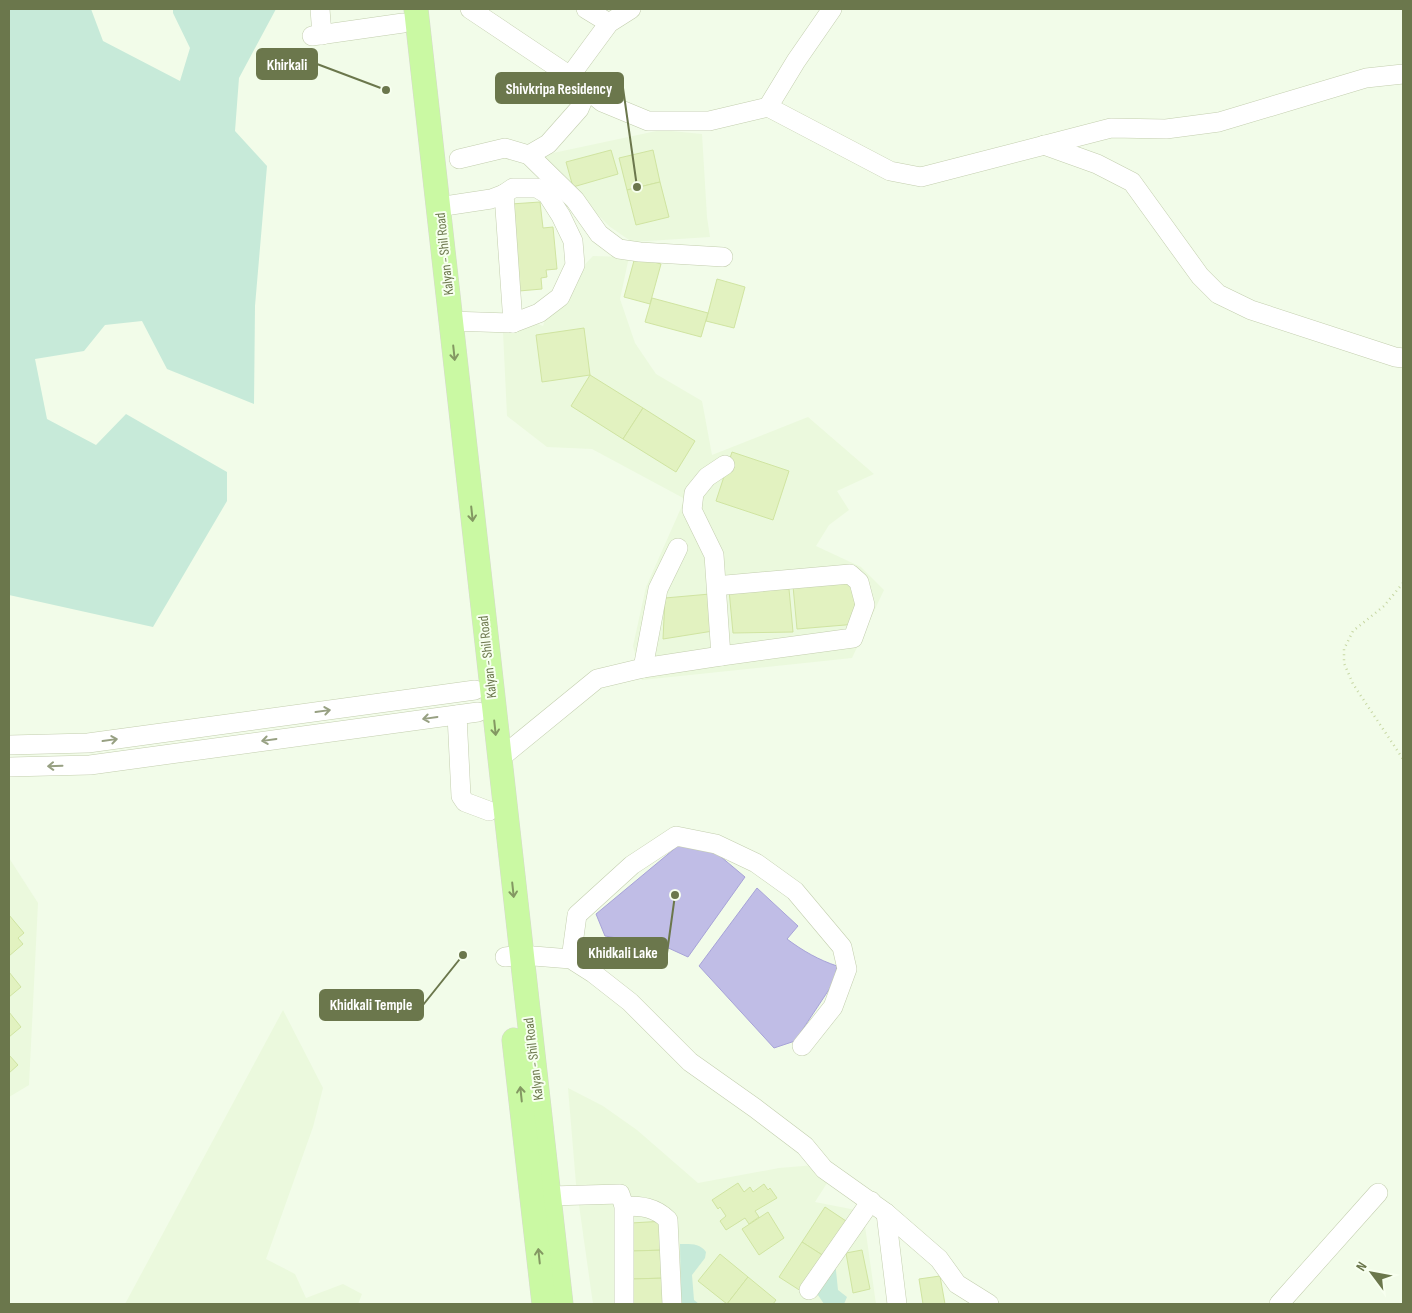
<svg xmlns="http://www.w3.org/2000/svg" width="1412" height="1313" font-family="'Sofia Sans Condensed',sans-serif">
<rect width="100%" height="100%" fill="#f2fce9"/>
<!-- residential -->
<g fill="#ebf9dd">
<path d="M 661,130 L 702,134 L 707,217 L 710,237 L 632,242 L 609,226 L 539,156 Z"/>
<path d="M 593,256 L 629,257 L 620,299 L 635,343 L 656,374 L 702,401 L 712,455 L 808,417 L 874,474 L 837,491 L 849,510 L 829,525 L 816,546 L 861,567 L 884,590 L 852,658 L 642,680 L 633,646 L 646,587 L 685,499 L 592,449 L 547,447 L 507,416 L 502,311 L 543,326 L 552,298 Z"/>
<path d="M 9,858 L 38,903 L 29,1085 L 9,1097 Z"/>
<path d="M 283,1010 L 323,1088 L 313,1127 L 266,1259 L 295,1274 L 306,1298 L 343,1284 L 362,1294 L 358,1304 L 125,1304 Z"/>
<path d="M 568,1088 L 603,1106 L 637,1130 L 698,1183 L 779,1168 L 815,1165 L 829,1180 L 815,1202 L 856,1210 L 864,1219 L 876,1304 L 593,1304 L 576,1184 Z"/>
</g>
<!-- green -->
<g fill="#c7ead9">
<path d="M 9,9 L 91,9 L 103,41 L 180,81 L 190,48 L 173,13 L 173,9 L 276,9 L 239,78 L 235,131 L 267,166 L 255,306 L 254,404 L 167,369 L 142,321 L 105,325 L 84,351 L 35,359 L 47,419 L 96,445 L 126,414 L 227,472 L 227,501 L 153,627 L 9,595 Z"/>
<path d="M 680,1244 C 690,1244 700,1243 706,1252 L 705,1258 L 692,1275 L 694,1300 L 699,1304 L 681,1304 Z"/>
<path d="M 835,1261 L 838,1290 L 847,1297 L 844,1304 L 824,1304 L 818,1295 L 809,1300 Z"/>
</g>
<!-- water -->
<g fill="#c0bde6" stroke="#a7a3d8">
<path d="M 679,845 L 714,851 L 745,877 L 688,957 L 664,946 L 605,936 L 596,914 Z"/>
<path d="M 757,888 L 798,926 L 787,939 C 803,951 819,960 837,966 L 834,982 L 795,1041 L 774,1048 L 699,966 Z"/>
</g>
<!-- building -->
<g fill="#e2f2c0" stroke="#d0e4a1">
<path d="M 611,150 L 618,174 L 573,187 L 566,162 Z"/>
<path d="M 653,150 L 660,182 L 627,190 L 619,158 Z"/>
<path d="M 660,182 L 669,217 L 636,225 L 627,190 Z"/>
<path d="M 540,202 L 543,228 L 553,227 L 557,269 L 546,270 L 547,277 L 541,278 L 542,289 L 519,291 L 511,204 Z"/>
<path d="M 635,257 L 661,264 L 650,304 L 624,297 Z"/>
<path d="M 717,279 L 745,287 L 734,328 L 706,321 Z"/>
<path d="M 652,298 L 708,313 L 701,337 L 645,322 Z"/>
<path d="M 584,328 L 590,375 L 542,382 L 536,335 Z"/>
<path d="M 590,375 L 643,408 L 623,439 L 571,406 Z"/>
<path d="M 643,408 L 695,441 L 676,472 L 623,439 Z"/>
<path d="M 732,452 L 789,471 L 773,520 L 716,501 Z"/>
<path d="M 853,581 L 857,624 L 797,629 L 793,586 Z"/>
<path d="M 789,589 L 793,632 L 733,633 L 729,590 Z"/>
<path d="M 710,594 L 713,631 L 663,639 L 665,598 Z"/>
<path d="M 9,915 L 24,933 L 18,938 L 23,944 L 9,956 Z"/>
<path d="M 9,972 L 21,987 L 9,997 Z"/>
<path d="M 9,1012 L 21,1027 L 9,1037 Z"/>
<path d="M 9,1055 L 18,1065 L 9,1073 Z"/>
<path d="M 738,1183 L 744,1192 L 750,1187 L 753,1192 L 764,1184 L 768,1190 L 770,1188 L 777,1198 L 755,1211 L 759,1217 L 749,1224 L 745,1218 L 726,1230 L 720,1221 L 726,1216 L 720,1207 L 718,1209 L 712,1200 Z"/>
<path d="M 825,1207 L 849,1223 L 827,1258 L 802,1242 Z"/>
<path d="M 768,1212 L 784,1238 L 759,1255 L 742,1229 Z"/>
<path d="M 665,1221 L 666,1250 L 631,1251 L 631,1223 Z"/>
<path d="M 802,1242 L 827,1258 L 804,1293 L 779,1277 Z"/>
<path d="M 666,1250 L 667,1278 L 631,1279 L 631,1251 Z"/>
<path d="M 862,1250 L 870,1289 L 853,1293 L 846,1253 Z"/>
<path d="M 720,1254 L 748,1277 L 727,1304 L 698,1281 Z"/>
<path d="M 940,1276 L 945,1304 L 923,1304 L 919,1279 Z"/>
<path d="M 748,1277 L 776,1300 L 773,1304 L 727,1304 Z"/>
<path d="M 667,1278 L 667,1304 L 631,1304 L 631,1279 Z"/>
</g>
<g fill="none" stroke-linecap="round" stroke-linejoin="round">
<!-- minor casing -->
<g stroke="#c3ceae" stroke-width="20">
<g id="minor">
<path d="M 320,9 L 322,35"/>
<path d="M 470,9 L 570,76 L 602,102 L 648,121 L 709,121 L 768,107 L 890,171 L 921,177 L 1111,128 L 1166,129 L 1219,122 L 1366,78 L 1403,74"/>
<path d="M 586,9 L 609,23"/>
<path d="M 312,36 L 403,23"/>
<path d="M 570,76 L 609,23 L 631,9"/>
<path d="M 768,107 L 796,61 L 832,9"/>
<path d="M 1044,145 L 1097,164 L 1132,182 L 1200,276 L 1218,294 L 1251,310 L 1395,357 L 1403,358"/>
<path d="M 529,155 L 548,144 L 579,109 L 587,90"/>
<path d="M 459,159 L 505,148 L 529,155 L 575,200 L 599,234 L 619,249 L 640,252 L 723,257"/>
<path d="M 504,194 L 513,323"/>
<path d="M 438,207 L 491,199 L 504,194 L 513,188 L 537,188 L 547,194 L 561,216 L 573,241 L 575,265 L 560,297 L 539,313 L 513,323 L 451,321"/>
<path d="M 721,656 L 714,555 L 692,510 L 694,493 L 707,477 L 725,465"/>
<path d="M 643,668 L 721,656 L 853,638 L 865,605 L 859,582 L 850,574 L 726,585"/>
<path d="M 457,715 L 461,796 L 465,802 L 489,811"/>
<path d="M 9,745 L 88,743 L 475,690"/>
<path d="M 499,759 L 597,679 L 643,668 L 658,589 L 678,548"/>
<path d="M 9,767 L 90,765 L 478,712"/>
<path d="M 505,957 L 521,955 L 571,959 L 593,973 L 630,1002 L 690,1062 L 755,1108 L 805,1146 L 824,1169 L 886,1213 L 939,1259 L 957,1284 L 989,1304"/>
<path d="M 571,959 L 577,915 L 632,865 L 676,836 L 716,844 L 756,863 L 795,891 L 842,947 L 847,969 L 833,1007 L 802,1046"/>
<path d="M 550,1196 L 620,1194 L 624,1206 L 624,1304"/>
<path d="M 624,1206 C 642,1206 655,1207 668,1220 L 672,1304"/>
<path d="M 886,1213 L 897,1304"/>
<path d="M 809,1290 L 871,1201"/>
<path d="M 1279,1304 L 1378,1193"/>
</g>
</g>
<!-- major casing -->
<g stroke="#d6d9cd" stroke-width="25">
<g id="major">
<path d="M 416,9 L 561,1304"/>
<path d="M 514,1040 L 544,1304"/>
</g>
</g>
<!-- path -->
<path stroke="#c7d7a3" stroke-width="2.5" stroke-dasharray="1 4" stroke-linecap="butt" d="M 1403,583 L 1384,606 L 1353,631 L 1344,649 L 1344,663 L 1353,684 L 1403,759"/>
<!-- minor -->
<use href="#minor" stroke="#fff" stroke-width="19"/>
<!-- major -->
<use href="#major" stroke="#caf9a3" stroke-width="24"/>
</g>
<!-- one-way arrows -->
<defs><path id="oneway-shaft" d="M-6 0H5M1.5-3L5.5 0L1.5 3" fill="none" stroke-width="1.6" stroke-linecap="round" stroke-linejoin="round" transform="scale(1.25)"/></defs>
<g stroke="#839862">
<use href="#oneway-shaft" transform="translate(454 353) rotate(84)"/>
<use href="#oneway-shaft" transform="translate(472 514) rotate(84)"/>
<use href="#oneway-shaft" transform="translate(495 728) rotate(84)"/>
<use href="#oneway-shaft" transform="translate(513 890) rotate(84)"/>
<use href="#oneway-shaft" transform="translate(521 1094) rotate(-96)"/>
<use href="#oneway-shaft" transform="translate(539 1256) rotate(-96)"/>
</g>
<g stroke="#97a082">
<use href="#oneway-shaft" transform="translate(323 711) rotate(-8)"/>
<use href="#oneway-shaft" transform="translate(430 718) rotate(172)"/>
<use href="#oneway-shaft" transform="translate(110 740) rotate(-8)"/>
<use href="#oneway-shaft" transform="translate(269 740) rotate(172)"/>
<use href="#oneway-shaft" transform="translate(55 766) rotate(178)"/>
</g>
<g text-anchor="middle" stroke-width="4" stroke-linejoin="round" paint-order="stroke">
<!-- street labels -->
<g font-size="14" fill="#6b774c" stroke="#f7ffef">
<text transform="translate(444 254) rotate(-96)" y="5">Kalyan - Shil Road</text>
<text transform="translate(487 657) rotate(-96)" y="5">Kalyan - Shil Road</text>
<text transform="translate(533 1059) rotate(-97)" y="5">Kalyan - Shil Road</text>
</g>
</g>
<!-- callouts -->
<path fill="none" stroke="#6b774c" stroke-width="2" d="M386 90L317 64M637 187L623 88M675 895L667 953M463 955L423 1005"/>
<g fill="#6b774c" stroke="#f7ffef" stroke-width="2">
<circle cx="386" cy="90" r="5"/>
<circle cx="637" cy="187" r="5"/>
<circle cx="675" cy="895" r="5"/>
<circle cx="463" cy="955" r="5"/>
</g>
<g fill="#6b774c" stroke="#6b774c" stroke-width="2">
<rect x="257" y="49" width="60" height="30" rx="5"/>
<rect x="496" y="73" width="127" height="30" rx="5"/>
<rect x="578" y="938" width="89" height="30" rx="5"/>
<rect x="320" y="990" width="103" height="30" rx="5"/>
</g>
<g font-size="15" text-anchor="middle" font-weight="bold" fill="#fff">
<text x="287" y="70">Khirkali</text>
<text x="559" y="94">Shivkripa Residency</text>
<text x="623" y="958">Khidkali Lake</text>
<text x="371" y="1010">Khidkali Temple</text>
</g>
<!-- border -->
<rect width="1412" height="1313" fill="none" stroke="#6b774c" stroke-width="20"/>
<!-- north arrow -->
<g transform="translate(1372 1273) rotate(302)" stroke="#f7ffef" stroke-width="4" paint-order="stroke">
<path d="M0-4L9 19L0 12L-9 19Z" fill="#6b774c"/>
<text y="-8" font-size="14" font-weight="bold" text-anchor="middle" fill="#6b774c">N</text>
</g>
</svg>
